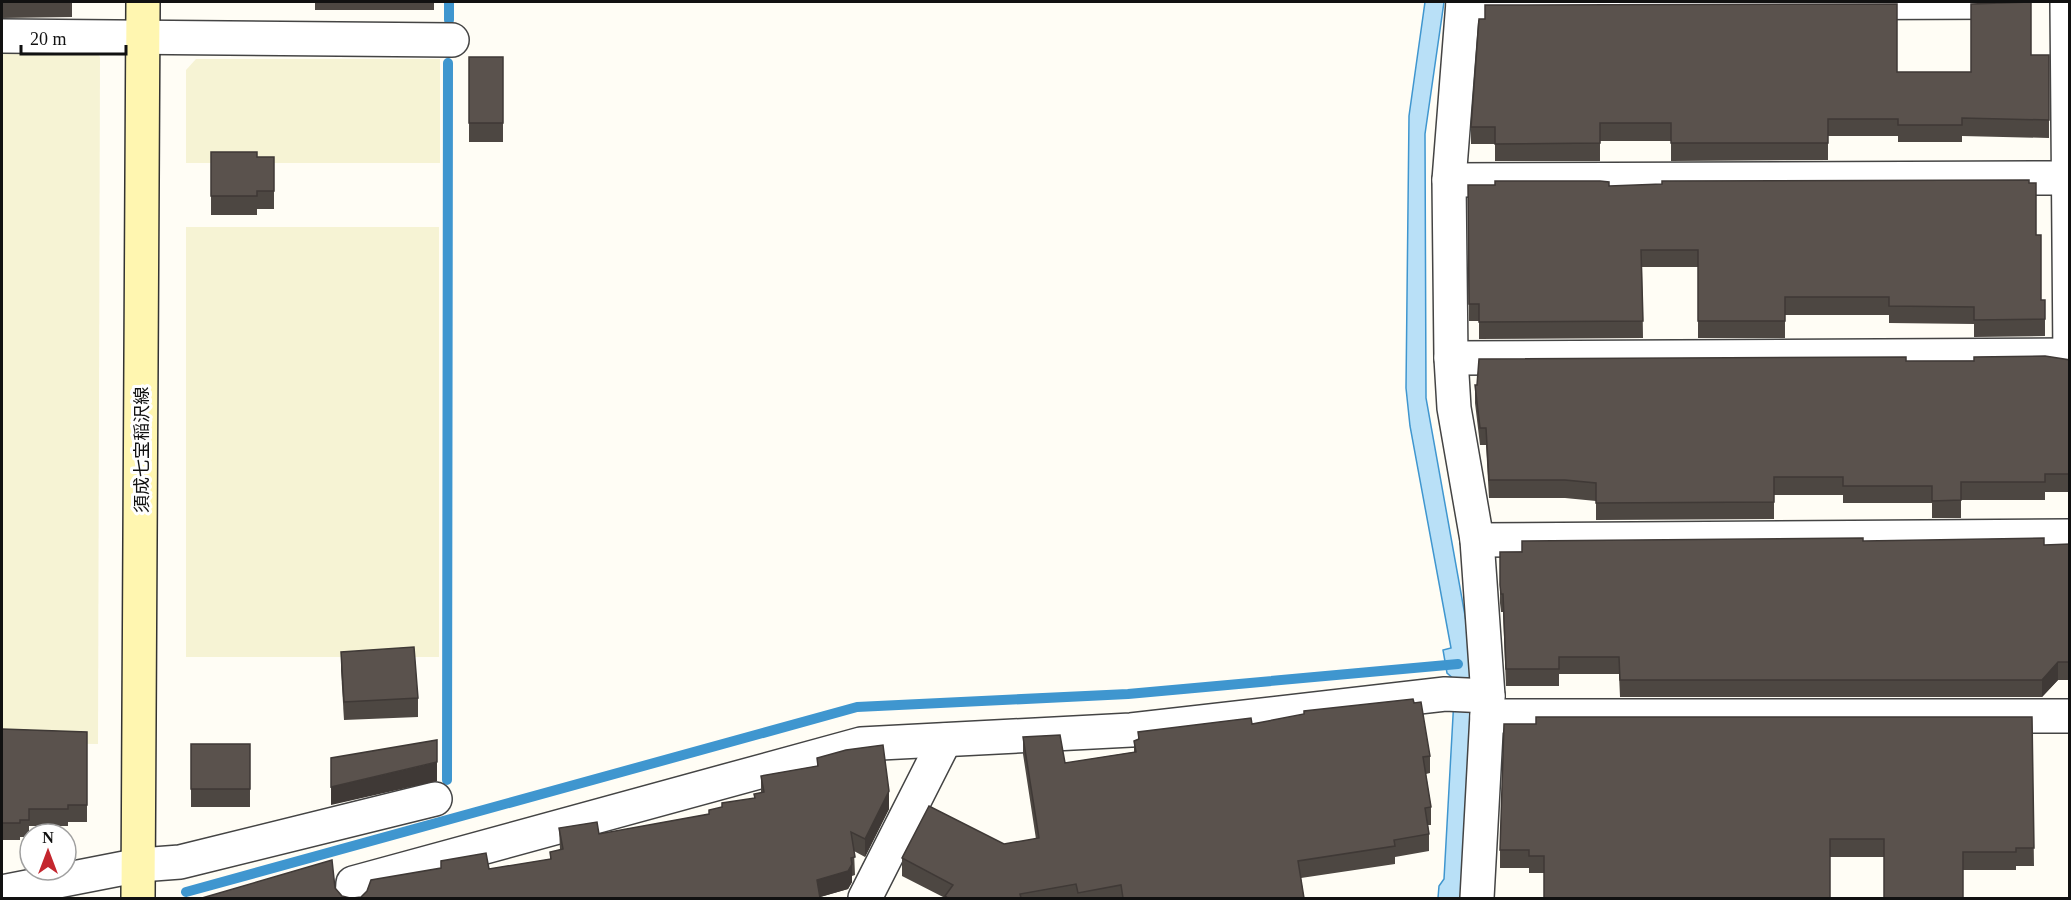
<svg xmlns="http://www.w3.org/2000/svg" width="2071" height="900" font-family="'Times New Roman','Noto Sans JP',serif">
<rect width="100%" height="100%" fill="#fffdf5"/>
<!-- farmland -->
<g fill="#f6f3d4">
<path d="M 2,48 L 94,49 L 100,57 L 98,744 L 2,743 Z"/>
<path d="M 196,59 L 440,59 L 440,163 L 186,163 L 186,70 Z"/>
<rect x="186" y="227" width="253" height="430"/>
</g>
<!-- water -->
<path fill="#b9e0f7" stroke="#3f96cf" stroke-width="1.5" d="M 1425,2 L 1444,2 L 1425,134 L 1426,398 L 1473,660 L 1467,898 L 1438,898 L 1439,886 L 1444,879 L 1455,680 L 1447,673 L 1443,650 L 1451,648 L 1410,426 L 1406,388 L 1409,116 Z"/>
<g fill="none" stroke-linecap="round" stroke-linejoin="round">
<!-- stream -->
<g stroke="#3f96cf" stroke-width="10">
<path d="M 449,20 L 449,2"/>
<path d="M 447,780 L 448,63"/>
<path d="M 186,892 L 857,707 L 1128,694 L 1458,664"/>
</g>
<!-- minor casing -->
<g stroke="#444" stroke-width="36">
<g id="minor">
<path d="M 1463,2 L 1449,180 L 1451,358 L 1454,408 L 1477,540 L 1488,696 L 1477,898"/>
<path d="M 2067,2 L 2070,359"/>
<path d="M 1463,4 L 2007,2"/>
<path d="M 2,36 L 452,40"/>
<path d="M 1449,180 L 2070,178"/>
<path d="M 1451,358 L 2070,355"/>
<path d="M 1477,540 L 2070,536"/>
<path d="M 1487,716 L 2070,716"/>
<path d="M 2,892 L 140,865 L 180,862 L 435,799"/>
<path d="M 352,898 L 353,883 L 861,744 L 1131,730 L 1445,694 L 1488,696"/>
<path d="M 865,898 L 945,740"/>
</g>
</g>
<!-- secondary casing -->
<g stroke="#333" stroke-width="36">
<path id="secondary" d="M 138,898 L 143,2"/>
</g>
<!-- minor -->
<use href="#minor" stroke="#fff" stroke-width="33"/>
<!-- secondary -->
<use href="#secondary" stroke="#fff6b0" stroke-width="33"/>
</g>
<!-- wall -->
<g fill="#4d4742">
<path d="M 2,2 L 72,2 L 72,17 L 2,18 Z"/>
<rect x="315" y="2" width="119" height="8"/>
<path d="M 2031,55 L 2049,55 L 2049,138 L 1962,136 L 1962,142 L 1898,142 L 1898,136 L 1828,136 L 1828,160 L 1671,161 L 1671,141 L 1600,141 L 1600,161 L 1495,161 L 1495,144 L 1471,144 L 1471,127 L 1897,72 L 1971,72 Z"/>
<rect x="469" y="57" width="34" height="85"/>
<path d="M 211,152 L 257,157 L 274,157 L 274,209 L 257,209 L 257,215 L 211,215 Z"/>
<path d="M 1468,185 L 1609,186 L 2036,235 L 2041,300 L 2045,300 L 2045,336 L 1974,337 L 1974,324 L 1889,323 L 1889,315 L 1785,315 L 1785,338 L 1698,338 L 1698,267 L 1642,267 L 1643,338 L 1479,339 L 1479,321 L 1469,321 Z"/>
<path d="M 2070,360 L 2070,492 L 2045,492 L 2045,500 L 1961,500 L 1961,518 L 1932,518 L 1932,503 L 1843,503 L 1843,495 L 1774,495 L 1774,519 L 1596,520 L 1596,501 L 1565,498 L 1489,498 L 1486,445 L 1480,445 L 1475,403 L 1475,385 L 1906,361 Z"/>
<path d="M 1863,541 L 2044,545 L 2070,544 L 2070,680 L 2058,680 L 2042,697 L 1620,697 L 1619,674 L 1559,674 L 1559,686 L 1506,686 L 1503,612 L 1501,612 L 1500,603 L 1500,552 Z"/>
<path d="M 341,652 L 418,698 L 418,717 L 344,720 L 341,670 Z"/>
<path d="M 1414,703 L 1430,756 L 1430,773 L 1426,774 L 1431,807 L 1431,825 L 1428,825 L 1429,834 L 1429,851 L 1395,857 L 1395,864 L 1301,878 L 1304,898 L 945,898 L 902,876 L 902,858 L 1004,844 L 1036,839 L 1023,754 L 1023,737 L 1065,763 L 1134,752 L 1134,741 L 1138,740 L 1138,732 L 1252,724 Z"/>
<path d="M 2032,717 L 2034,866 L 2016,866 L 2016,870 L 1963,870 L 1884,857 L 1830,857 L 1544,873 L 1529,873 L 1529,868 L 1500,868 L 1500,850 Z"/>
<path d="M 2,729 L 87,732 L 87,822 L 68,822 L 68,826 L 29,826 L 29,837 L 20,837 L 20,840 L 2,840 Z"/>
<rect x="191" y="744" width="59" height="63"/>
<path d="M 817,758 L 889,809 L 865,857 L 854,851 L 855,875 L 852,876 L 852,882 L 848,889 L 820,897 L 489,869 L 550,859 L 550,852 L 560,850 L 559,828 L 599,834 L 709,814 L 709,810 L 722,808 L 754,798 L 754,794 L 761,793 L 761,776 L 817,766 Z"/>
</g>
<!-- shaded-wall -->
<g fill="#3f3936">
<path d="M 2058,662 L 2058,680 L 2042,697 L 2042,680 Z"/>
<path d="M 437,762 L 437,781 L 331,805 L 331,787 Z"/>
<path d="M 889,791 L 889,809 L 865,857 L 865,839 Z"/>
<path d="M 852,864 L 852,882 L 848,889 L 817,898 L 817,880 Z"/>
</g>
<!-- building -->
<g fill="#5a524d" stroke="#3f3936" stroke-width="1.5">
<path d="M 2031,2 L 2031,55 L 2049,55 L 2049,120 L 1962,118 L 1962,125 L 1898,125 L 1898,119 L 1828,119 L 1828,143 L 1671,143 L 1671,123 L 1600,123 L 1600,143 L 1495,144 L 1495,127 L 1471,127 L 1479,19 L 1485,19 L 1485,5 L 1897,4 L 1897,72 L 1971,72 L 1971,4 Z"/>
<rect x="469" y="57" width="34" height="66"/>
<path d="M 211,152 L 257,152 L 257,157 L 274,157 L 274,191 L 257,191 L 257,196 L 211,196 Z"/>
<path d="M 2029,180 L 2029,183 L 2036,183 L 2036,235 L 2041,235 L 2041,300 L 2045,300 L 2045,319 L 1974,320 L 1974,307 L 1889,306 L 1889,297 L 1785,297 L 1785,321 L 1698,321 L 1698,250 L 1641,250 L 1643,321 L 1479,322 L 1479,304 L 1469,304 L 1468,185 L 1495,185 L 1495,181 L 1600,181 L 1609,182 L 1609,186 L 1662,184 L 1662,181 Z"/>
<path d="M 2045,356 L 2070,360 L 2070,474 L 2045,474 L 2045,482 L 1961,482 L 1961,500 L 1932,501 L 1932,486 L 1843,486 L 1843,477 L 1774,477 L 1774,502 L 1596,503 L 1596,483 L 1565,480 L 1489,480 L 1486,428 L 1480,428 L 1475,385 L 1477,385 L 1479,359 L 1906,357 L 1906,361 L 1974,361 L 1974,357 Z"/>
<path d="M 1863,538 L 1863,541 L 2044,538 L 2044,545 L 2070,544 L 2070,662 L 2058,662 L 2042,680 L 1620,680 L 1619,657 L 1559,657 L 1559,669 L 1506,669 L 1503,594 L 1501,594 L 1500,585 L 1500,552 L 1522,552 L 1522,541 Z"/>
<path d="M 414,647 L 418,698 L 344,702 L 341,652 Z"/>
<path d="M 1413,699 L 1414,703 L 1421,702 L 1430,756 L 1423,757 L 1431,807 L 1425,808 L 1429,834 L 1394,840 L 1395,846 L 1298,861 L 1304,898 L 1123,898 L 1121,885 L 1078,893 L 1076,884 L 1020,894 L 1021,898 L 948,898 L 945,896 L 953,885 L 902,858 L 929,806 L 1004,844 L 1039,838 L 1023,737 L 1060,735 L 1065,763 L 1136,752 L 1134,741 L 1139,739 L 1138,732 L 1251,718 L 1252,724 L 1304,714 L 1304,711 Z"/>
<path d="M 1536,717 L 2032,717 L 2034,848 L 2016,848 L 2016,852 L 1963,852 L 1963,898 L 1884,898 L 1884,839 L 1830,839 L 1830,898 L 1544,898 L 1544,856 L 1529,856 L 1529,850 L 1500,850 L 1504,724 L 1536,724 Z"/>
<path d="M 2,729 L 87,732 L 87,805 L 68,805 L 68,809 L 29,809 L 29,820 L 20,820 L 20,823 L 2,823 Z"/>
<path d="M 437,740 L 437,762 L 331,787 L 331,758 Z"/>
<rect x="191" y="744" width="59" height="45"/>
<path d="M 883,745 L 889,791 L 865,839 L 851,832 L 855,857 L 851,858 L 852,864 L 848,871 L 817,880 L 820,898 L 353,898 L 361,897 L 367,891 L 371,880 L 441,868 L 441,861 L 486,853 L 489,869 L 551,859 L 550,852 L 563,849 L 559,828 L 597,822 L 599,834 L 709,814 L 709,810 L 722,807 L 722,803 L 755,798 L 754,794 L 764,792 L 761,776 L 818,766 L 817,758 L 846,750 Z"/>
<path d="M 332,860 L 335,888 L 342,896 L 350,898 L 202,898 Z"/>
</g>
<g text-anchor="middle" stroke-width="6" stroke-linejoin="round" paint-order="stroke">
<!-- street labels -->
<g font-size="18" fill="#111" stroke="#fff">
<text transform="translate(142 450) rotate(-90)" y="6">須成七宝稲沢線</text>
</g>
</g>
<!-- border -->
<rect width="2071" height="900" fill="none" stroke="#111111" stroke-width="6"/>
<!-- north arrow -->
<g transform="translate(48 852)"><circle r="28" fill="#ffffff" stroke="#a0a0a0" stroke-width="1.5"/>
<path d="M0-4.5L10 22L0 15L-10 22Z" fill="#c4262e"/>
<text y="-9" font-size="16" font-weight="bold" text-anchor="middle" fill="#111111">N</text>
</g>
<!-- scale -->
<path d="M21 45v9h105v-9" fill="none" stroke="#111111" stroke-width="3"/>
<text x="30" y="45" font-size="18" fill="#111111" stroke="#ffffff" stroke-width="4.5" paint-order="stroke">20 m</text>
</svg>
